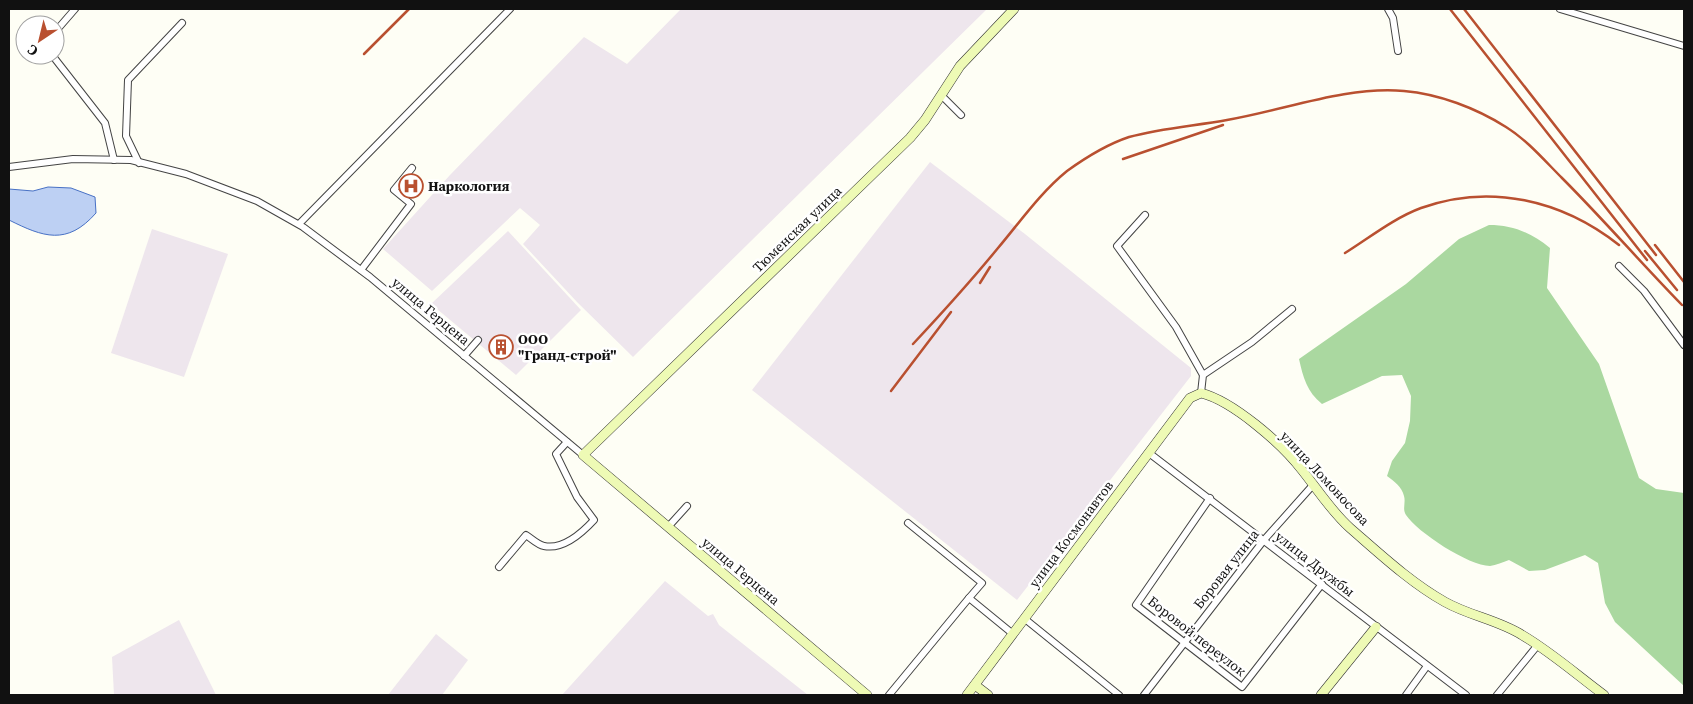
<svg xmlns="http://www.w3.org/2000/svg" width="1693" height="704" font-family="'Source Serif 4',serif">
<rect width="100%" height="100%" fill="#fefef5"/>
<!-- industrial -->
<g fill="#eee6ed">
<path d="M 681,9 L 987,9 L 633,357 L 577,302 L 523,244 L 540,225 L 520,208 L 432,291 L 383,249 L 450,175 L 584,37 L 627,64 Z"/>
<path d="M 930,162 L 1025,234 L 1191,368 L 1191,376 L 1017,600 L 752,390 Z"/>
<path d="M 152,229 L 228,254 L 184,377 L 111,353 Z"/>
<path d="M 508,231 L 581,310 L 516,375 L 431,304 Z"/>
<path d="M 665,581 L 708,616 L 713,614 L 719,625 L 808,695 L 562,695 Z"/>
<path d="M 179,620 L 216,695 L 114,695 L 112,657 Z"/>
<path d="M 436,634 L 468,660 L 442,695 L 388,695 Z"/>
</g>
<!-- forest -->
<path fill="#aad8a0" d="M 1489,225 C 1513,225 1532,233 1550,248 L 1547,288 L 1599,364 L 1639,478 L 1656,489 L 1684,493 L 1684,686 L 1615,622 L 1605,603 L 1598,563 L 1585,555 L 1545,570 L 1529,571 L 1509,560 C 1503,562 1496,565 1490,566 C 1469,566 1417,532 1406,515 C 1402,509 1406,503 1404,496 C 1402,487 1394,481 1387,476 L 1392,461 L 1405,443 L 1410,421 L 1411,396 L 1402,375 L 1382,376 L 1322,404 C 1307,392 1303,377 1299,359 L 1406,284 L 1459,239 Z"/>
<!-- water -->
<path fill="#bdd0f3" stroke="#4871c5" d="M 48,187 L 71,188 L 95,197 L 96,213 C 67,246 43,237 9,220 L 9,189 L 33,191 Z"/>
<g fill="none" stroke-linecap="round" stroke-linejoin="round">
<!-- street casing -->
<g stroke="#444" stroke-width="8">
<g id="street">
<path d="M 1388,9 L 1393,18 L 1398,51"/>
<path d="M 1560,9 L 1684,46"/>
<path d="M 55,32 L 75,9"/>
<path d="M 52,55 L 105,123 L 114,160"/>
<path d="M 941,95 L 961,115"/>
<path d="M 139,163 L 126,136 L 128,80 L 182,23"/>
<path d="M 9,167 L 73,159 L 131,160 L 186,174 L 257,201 L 303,227 L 370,277 L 583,455"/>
<path d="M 1145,215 L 1117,246 L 1176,327 L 1203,375"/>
<path d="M 299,224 L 510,9"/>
<path d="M 1619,266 L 1644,291 L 1684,345"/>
<path d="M 361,270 L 411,204 L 394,190 L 412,168"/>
<path d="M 464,356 L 478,340"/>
<path d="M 1201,393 L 1203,375 L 1252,342 L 1292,309"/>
<path d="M 1149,453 L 1466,695"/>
<path d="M 1210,498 L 1136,605 L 1242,687 L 1322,584"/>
<path d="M 908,523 L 982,583 L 969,598"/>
<path d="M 668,527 L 687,506"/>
<path d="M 499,567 L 526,535 C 532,539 538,545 544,546 C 563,550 582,533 594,520 L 577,497 L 556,454 L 567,442"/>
<path d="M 1025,619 L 1119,695"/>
<path d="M 889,695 L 969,598 L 1013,634"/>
<path d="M 1144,695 L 1264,540 L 1313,485"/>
<path d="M 1406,695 L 1427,666"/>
<path d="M 1497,695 L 1537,646"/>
</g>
</g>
<!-- secondary casing -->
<g stroke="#333" stroke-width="10">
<g id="secondary">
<path d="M 975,685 L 988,695"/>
<path d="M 867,695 L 583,455 L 910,138 L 925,120 L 960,66 L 1014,9"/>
<path d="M 967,695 L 1190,398 L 1201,393 C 1233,401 1282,444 1302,470 C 1318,490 1331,511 1350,528 C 1380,554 1411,583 1445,602 C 1470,616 1498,620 1522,635 C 1551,652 1577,675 1604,695"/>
<path d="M 1321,695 L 1376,627"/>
</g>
</g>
<!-- street -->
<use href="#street" stroke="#fff" stroke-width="6"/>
<!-- secondary -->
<use href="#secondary" stroke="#eefab5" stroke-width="9"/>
<!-- rail -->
<g stroke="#b95030" stroke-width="2.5">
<path d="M 1450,9 L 1647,260"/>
<path d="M 1464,9 L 1656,255"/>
<path d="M 364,54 L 409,9"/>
<path d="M 1123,159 L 1223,125"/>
<path d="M 1655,245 L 1684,282"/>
<path d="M 1645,251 L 1677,290"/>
<path d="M 1345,253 C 1369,238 1394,218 1421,208 C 1490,183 1562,200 1619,245"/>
<path d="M 980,283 L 990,267"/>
<path d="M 913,344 C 942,313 971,281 998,248 C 1020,222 1040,193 1067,171 C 1085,158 1108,144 1129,137 C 1162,128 1194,126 1227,120 C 1286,110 1344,86 1404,91 C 1439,94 1476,108 1506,127 C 1527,140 1544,160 1562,178 C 1603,219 1641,263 1682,305"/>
<path d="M 891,391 L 951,312"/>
</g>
</g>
<!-- icons -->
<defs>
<g id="hospital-ring" transform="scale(1.25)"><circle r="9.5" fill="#fff" stroke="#b95030" stroke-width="1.5"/><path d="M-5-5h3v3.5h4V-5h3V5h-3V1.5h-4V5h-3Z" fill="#b95030"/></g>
<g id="building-ring" transform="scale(1.25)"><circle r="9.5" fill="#fff" stroke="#b95030" stroke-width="1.5"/><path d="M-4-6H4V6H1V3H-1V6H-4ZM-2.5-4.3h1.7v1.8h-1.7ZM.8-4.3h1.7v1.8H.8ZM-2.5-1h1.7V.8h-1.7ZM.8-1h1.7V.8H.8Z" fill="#b95030"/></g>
</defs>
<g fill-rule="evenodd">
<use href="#hospital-ring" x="411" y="186"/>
<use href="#building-ring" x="501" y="347"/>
</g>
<g text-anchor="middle" stroke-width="5" stroke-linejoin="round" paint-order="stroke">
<!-- poi labels -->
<g font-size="14" font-weight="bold" fill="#111" stroke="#fff" text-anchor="start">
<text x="428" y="191">Наркология</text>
<text x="518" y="344">ООО<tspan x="518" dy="16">"Гранд-строй"</tspan></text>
</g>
<!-- street labels -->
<g font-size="14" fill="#111" stroke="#fff">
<text transform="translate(797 229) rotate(-44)" y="5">Тюменская улица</text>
<text transform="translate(431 311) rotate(40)" y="5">улица Герцена</text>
<text transform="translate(1325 478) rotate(47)" y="5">улица Ломоносова</text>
<text transform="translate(1071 534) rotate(-53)" y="5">улица Космонавтов</text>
<text transform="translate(1315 564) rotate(38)" y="5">улица Дружбы</text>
<text transform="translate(1226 569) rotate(-52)" y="5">Боровая улица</text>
<text transform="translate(741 571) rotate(40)" y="5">улица Герцена</text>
<text transform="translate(1197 636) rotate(38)" y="5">Боровой переулок</text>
</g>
</g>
<!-- border -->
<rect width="1693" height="704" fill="none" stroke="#111111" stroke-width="20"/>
<!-- north arrow -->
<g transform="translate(40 40) rotate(215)"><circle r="24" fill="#ffffff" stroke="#a0a0a0"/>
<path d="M0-4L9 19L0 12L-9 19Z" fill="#b95030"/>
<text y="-8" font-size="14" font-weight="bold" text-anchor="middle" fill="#111111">С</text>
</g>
</svg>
